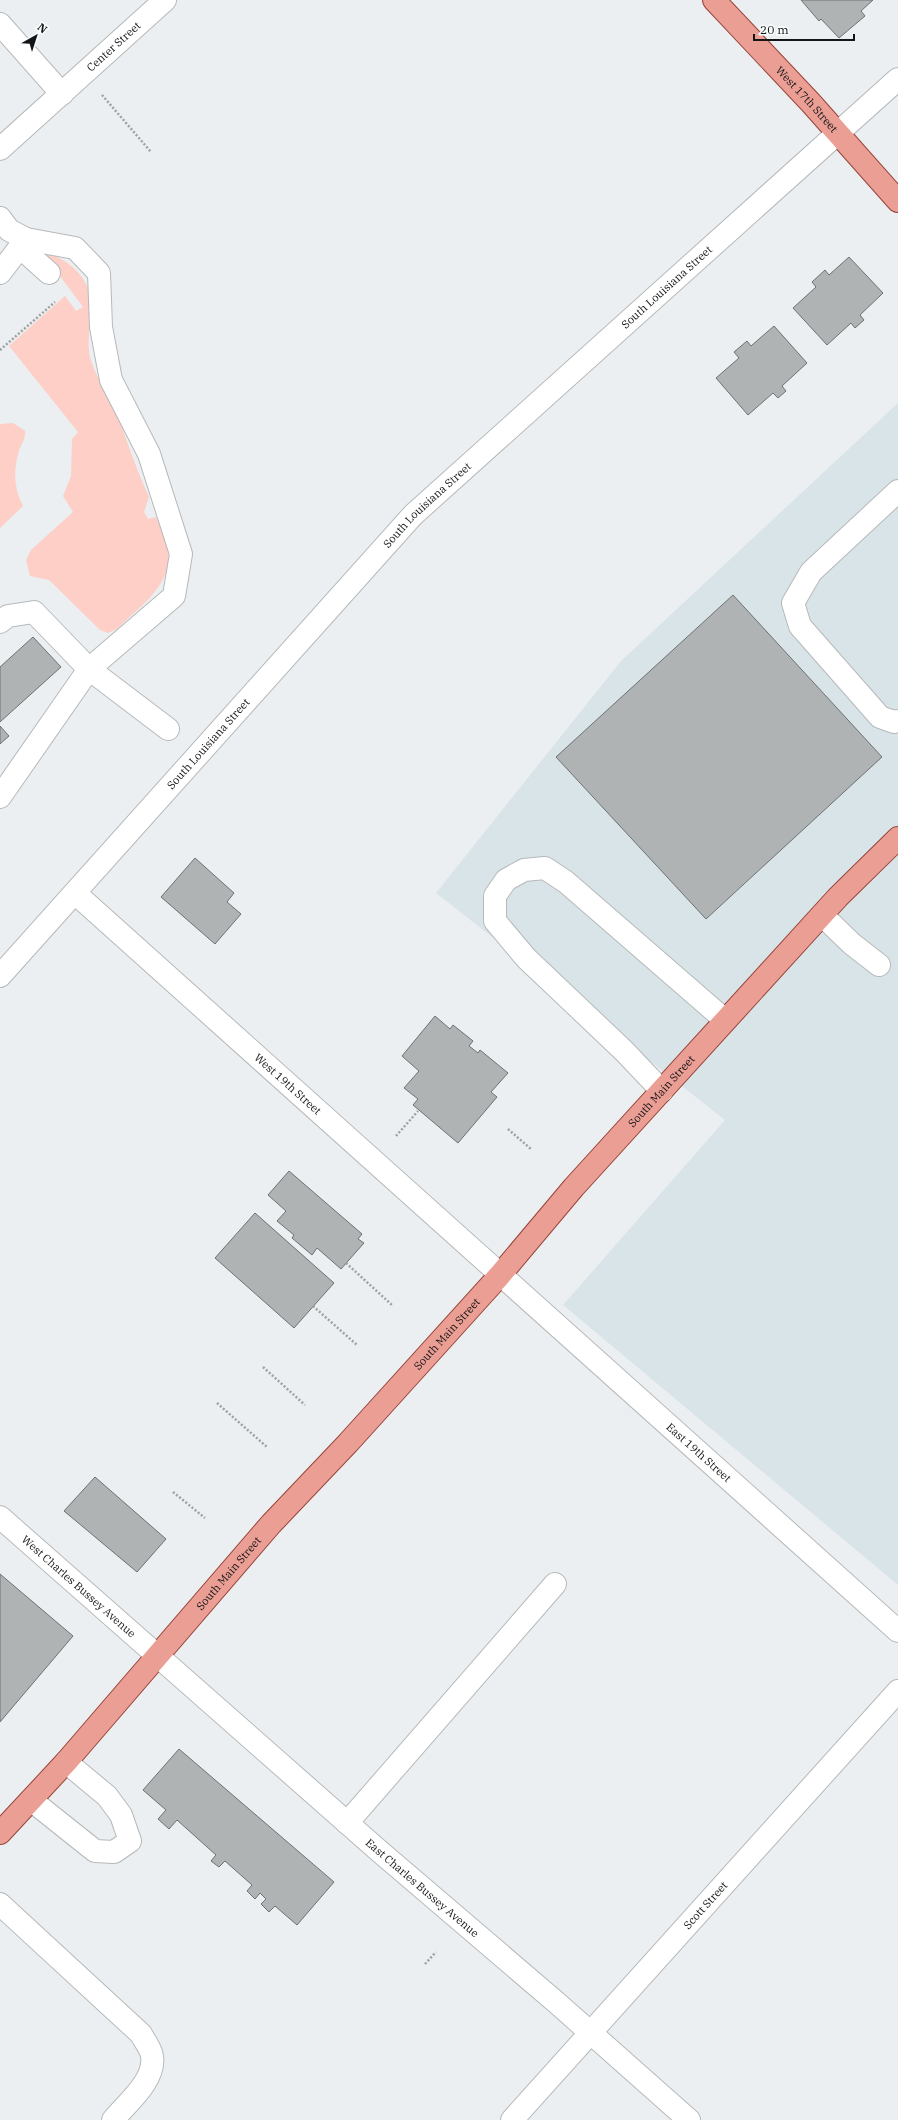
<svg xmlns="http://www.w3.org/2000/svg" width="898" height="2120" font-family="'IBM Plex Serif',serif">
<rect width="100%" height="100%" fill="#eceff1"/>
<!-- built -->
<path fill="#d9e4e9" d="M 898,403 L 898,1585 L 563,1305 L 725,1120 L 436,893 L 621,661 Z"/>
<!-- green -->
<g fill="#fdcfc7">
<path d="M 48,253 C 65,259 81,271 88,288 C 96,310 85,334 90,357 C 94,375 107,390 114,406 C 126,437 135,467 149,497 L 144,512 L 148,519 L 156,517 C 160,528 167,541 168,553 C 172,586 138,608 117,629 L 108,633 L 100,630 L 49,580 L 30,576 L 26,560 L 31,550 L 73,512 L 63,496 L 71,476 L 72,439 L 78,432 L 9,346 L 65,296 L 76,311 L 83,307 L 45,256 Z"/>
<path d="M 13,423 L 25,431 C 26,439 21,444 19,451 C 13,471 14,488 23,506 L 0,528 L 0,424 Z"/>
</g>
<!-- building -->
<g fill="#b0b3b4" stroke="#6e7173">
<path d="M 801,0 L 873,0 L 861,11 L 865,16 L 839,38 L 821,19 L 819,21 Z"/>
<path d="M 849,257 L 883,293 L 860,315 L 864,320 L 855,328 L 851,323 L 827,345 L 793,308 L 816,287 L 812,282 L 825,270 L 829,275 Z"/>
<path d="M 774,326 L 807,363 L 782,386 L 786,391 L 778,398 L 773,393 L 748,415 L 716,378 L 739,358 L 734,352 L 747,341 L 751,346 Z"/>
<path d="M 733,595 L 882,757 L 706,919 L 556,757 Z"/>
<path d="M 33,637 L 61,667 L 0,722 L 0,667 Z"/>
<path d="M 0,726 L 9,736 L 0,744 Z"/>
<path d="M 195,858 L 234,893 L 227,902 L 241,914 L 215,944 L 161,897 Z"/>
<path d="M 435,1016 L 450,1029 L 453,1025 L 473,1041 L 469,1046 L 478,1053 L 480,1050 L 508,1073 L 491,1092 L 497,1097 L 458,1143 L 413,1105 L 418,1099 L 404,1088 L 419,1071 L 402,1056 Z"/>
<path d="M 289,1171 L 362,1234 L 358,1239 L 364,1243 L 341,1269 L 317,1248 L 312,1255 L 292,1238 L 294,1235 L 277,1221 L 286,1211 L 268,1195 Z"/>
<path d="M 255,1213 L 334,1283 L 294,1328 L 215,1258 Z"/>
<path d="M 95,1477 L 166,1539 L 137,1572 L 64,1511 Z"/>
<path d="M 0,1574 L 73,1636 L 0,1722 Z"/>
<path d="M 179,1749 L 334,1882 L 297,1925 L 275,1906 L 269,1912 L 261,1904 L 266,1899 L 260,1893 L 255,1899 L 247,1891 L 252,1885 L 225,1861 L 219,1867 L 211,1861 L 216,1855 L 177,1820 L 169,1829 L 158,1819 L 166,1810 L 143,1790 Z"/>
</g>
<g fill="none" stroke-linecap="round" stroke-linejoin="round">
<!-- minor casing -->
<g stroke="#b6b9ba" stroke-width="24">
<g id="minor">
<path d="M 0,24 L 62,94"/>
<path id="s1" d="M 0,149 L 165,0"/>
<path d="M 0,218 L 9,230 L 26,239 L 75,248 L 99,273 L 101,327 L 111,380 L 149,454 L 181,554 L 174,596 L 89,669 L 0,797"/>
<path d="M 20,247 L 49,273"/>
<path d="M 0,273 L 26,239"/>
<path d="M 898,491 L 811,572 L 793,603 L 800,626 L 880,717 L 894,722 L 898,721"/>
<path d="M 0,622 L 8,616 L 34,612 L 89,669 L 168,729"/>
<path id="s2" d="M 75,893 L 898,1631"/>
<path d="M 822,915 L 852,944 L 879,965"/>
<path id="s3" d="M 0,976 L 413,515 L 898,79"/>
<path d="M 662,1091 L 624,1051 L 526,958 L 495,921 L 495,896 L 506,880 L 524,870 L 545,868 L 566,882 L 725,1020"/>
<path id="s4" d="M 0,1517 L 378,1850 L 557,2003 L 689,2120"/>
<path d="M 31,1800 L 95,1851 L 114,1852 L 130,1841 L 121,1815 L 107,1796 L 66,1762"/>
<path d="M 347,1823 L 555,1584"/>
<path d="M 0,1904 L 141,2034 C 144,2040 151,2049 152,2056 C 156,2080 126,2104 113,2120"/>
<path id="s5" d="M 512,2120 L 898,1691"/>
</g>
</g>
<!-- major casing -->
<g stroke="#97443a" stroke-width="24">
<g id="major">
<path id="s6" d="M 714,0 L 811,103 L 898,201"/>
<path id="s7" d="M 0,1833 L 66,1762 L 271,1524 L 348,1443 L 500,1275 L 574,1187 L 838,897 L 898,838"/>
</g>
</g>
<!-- path -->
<g stroke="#9ea0a2" stroke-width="2.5" stroke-dasharray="2 2" stroke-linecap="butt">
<path d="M 102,95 L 151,152"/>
<path d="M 0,350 L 55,302"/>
<path d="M 508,1129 L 532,1150"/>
<path d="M 396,1136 L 418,1111"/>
<path d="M 346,1263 L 392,1305"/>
<path d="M 313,1306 L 357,1345"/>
<path d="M 263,1367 L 305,1405"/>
<path d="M 217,1403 L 267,1447"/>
<path d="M 173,1492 L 205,1518"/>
<path d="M 425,1964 L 436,1952"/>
</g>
<!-- minor -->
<use href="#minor" stroke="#fff" stroke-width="22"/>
<!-- major -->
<use href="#major" stroke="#eb9e94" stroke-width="22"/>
</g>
<g text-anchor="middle" stroke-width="4" stroke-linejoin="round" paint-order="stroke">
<!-- street labels -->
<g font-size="11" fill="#141516" stroke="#f9fdfe">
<text dy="4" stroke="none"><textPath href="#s1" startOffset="153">Center Street</textPath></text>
<text dy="4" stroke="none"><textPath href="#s6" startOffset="136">West 17th Street</textPath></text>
<text dy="4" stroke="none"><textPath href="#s3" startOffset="960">South Louisiana Street</textPath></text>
<text dy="4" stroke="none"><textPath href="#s3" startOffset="636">South Louisiana Street</textPath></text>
<text dy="4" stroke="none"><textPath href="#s3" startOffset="312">South Louisiana Street</textPath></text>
<text dy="4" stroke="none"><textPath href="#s2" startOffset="286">West 19th Street</textPath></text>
<text dy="4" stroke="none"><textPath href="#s7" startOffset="994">South Main Street</textPath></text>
<text dy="4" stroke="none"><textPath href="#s7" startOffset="670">South Main Street</textPath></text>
<text dy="4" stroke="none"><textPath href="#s2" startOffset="838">East 19th Street</textPath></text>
<text dy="4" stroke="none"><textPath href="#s7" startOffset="346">South Main Street</textPath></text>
<text dy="4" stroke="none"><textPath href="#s4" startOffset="105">West Charles Bussey Avenue</textPath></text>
<text dy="4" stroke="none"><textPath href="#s4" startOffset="562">East Charles Bussey Avenue</textPath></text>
<text dy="4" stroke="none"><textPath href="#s5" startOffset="289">Scott Street</textPath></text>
</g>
</g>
<!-- north arrow -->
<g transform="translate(36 36) rotate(39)" stroke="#f9fdfe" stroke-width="3" paint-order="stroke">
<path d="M0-3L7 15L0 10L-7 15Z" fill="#141516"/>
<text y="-6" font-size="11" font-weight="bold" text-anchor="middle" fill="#141516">N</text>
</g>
<!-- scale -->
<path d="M754 34v6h100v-6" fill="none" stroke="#141516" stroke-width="2"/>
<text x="760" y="34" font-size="12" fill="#141516" stroke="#f9fdfe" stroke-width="3" paint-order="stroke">20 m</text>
</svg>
